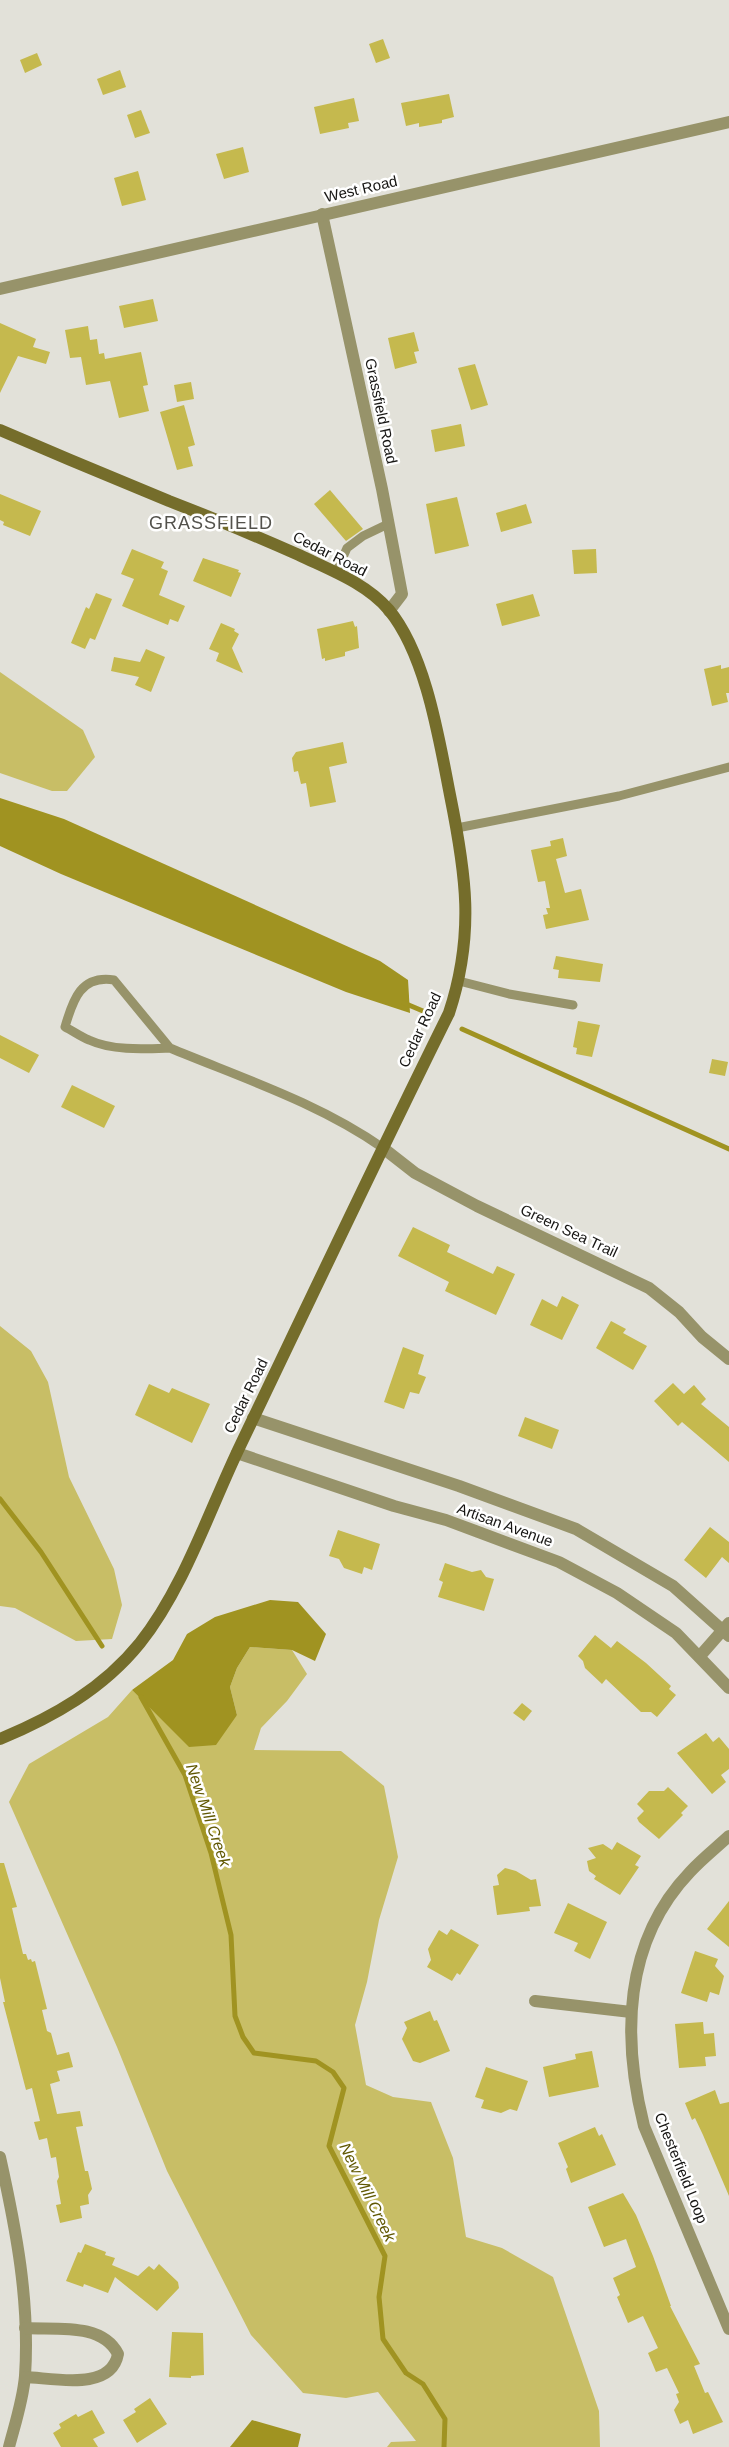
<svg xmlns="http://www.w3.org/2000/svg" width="729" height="2447" font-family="Arial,sans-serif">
<rect width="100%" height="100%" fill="#e2e1d9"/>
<!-- green -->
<g fill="#c8be66">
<path d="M 0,672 L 83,730 L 95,757 L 67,791 L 52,791 L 0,773 Z"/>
<path d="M 0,1326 L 31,1351 L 48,1382 L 69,1477 L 114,1569 L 122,1605 L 112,1639 L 76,1641 L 15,1608 L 0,1606 Z"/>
<path d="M 250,1647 L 292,1650 L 307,1674 L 287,1701 L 261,1728 L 254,1750 L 341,1751 L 384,1786 L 398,1857 L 379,1920 L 367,1982 L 355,2025 L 366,2085 L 393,2097 L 431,2102 L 453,2158 L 466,2237 L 502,2248 L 553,2277 L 599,2411 L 600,2447 L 387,2447 L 391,2442 L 416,2441 L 378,2392 L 346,2398 L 303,2393 L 251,2335 L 167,2171 L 117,2047 L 9,1802 L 29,1764 L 108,1717 L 132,1690 L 189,1746 L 237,1715 L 230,1687 L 237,1668 Z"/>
</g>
<!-- water -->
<g fill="#a09321">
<path d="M 0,798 L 64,819 L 380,961 L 408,980 L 410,1013 L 346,992 L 61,874 L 0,846 Z"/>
<path d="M 270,1600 L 298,1602 L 326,1634 L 315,1661 L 292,1650 L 250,1647 L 237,1668 L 230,1687 L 237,1715 L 216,1745 L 189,1747 L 132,1690 L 173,1660 L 187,1634 L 215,1617 Z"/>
<path d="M 252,2420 L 301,2434 L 298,2447 L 230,2447 Z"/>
</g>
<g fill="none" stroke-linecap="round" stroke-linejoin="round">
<!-- stream -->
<g stroke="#a09321" stroke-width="5">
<path d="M 404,1003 L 430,1014"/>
<path d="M 462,1029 L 729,1149"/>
<path d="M 0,1499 L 41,1552 L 102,1646"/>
<path d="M 141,1697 L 185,1775 L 211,1853 L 231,1935 L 235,2016 L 243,2037 L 254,2053 L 316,2061 L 333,2072 L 344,2088 L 329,2146 L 385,2256 L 379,2297 L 383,2339 L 406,2373 L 423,2384 L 445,2419 L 444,2447"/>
</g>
</g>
<!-- building -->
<g fill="#c5b94e">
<path d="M 383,39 L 390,58 L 376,63 L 369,44 Z"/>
<path d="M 37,53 L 42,65 L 25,73 L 20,60 Z"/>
<path d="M 120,70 L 126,87 L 103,95 L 97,79 Z"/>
<path d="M 449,94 L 454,117 L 442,120 L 442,123 L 419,127 L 419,123 L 406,126 L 401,103 Z"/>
<path d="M 354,98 L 359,121 L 348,123 L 349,128 L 320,134 L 314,107 Z"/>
<path d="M 141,110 L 150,133 L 135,138 L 127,115 Z"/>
<path d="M 243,147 L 249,172 L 224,179 L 216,154 Z"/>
<path d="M 138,171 L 146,200 L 122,206 L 114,178 Z"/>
<path d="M 153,299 L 158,321 L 124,328 L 119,306 Z"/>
<path d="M 0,323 L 36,339 L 33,347 L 50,352 L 46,364 L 18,356 L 0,393 Z"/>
<path d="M 88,326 L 90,340 L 97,339 L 99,354 L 104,353 L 105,359 L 141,352 L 148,385 L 143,386 L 149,411 L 119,418 L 110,381 L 86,385 L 81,357 L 70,358 L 65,330 Z"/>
<path d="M 414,332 L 419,351 L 414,352 L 417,363 L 395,369 L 388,338 Z"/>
<path d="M 475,364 L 488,405 L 471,410 L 458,368 Z"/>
<path d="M 191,382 L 194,399 L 177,402 L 174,385 Z"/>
<path d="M 184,405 L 195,445 L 188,447 L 193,466 L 177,470 L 160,412 Z"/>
<path d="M 461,424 L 465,446 L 435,452 L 431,430 Z"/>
<path d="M 330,490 L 363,529 L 346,541 L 314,504 Z"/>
<path d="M 0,494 L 41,511 L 30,536 L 3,525 L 4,522 L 0,520 Z"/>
<path d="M 457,497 L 469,546 L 435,554 L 426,504 Z"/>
<path d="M 526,504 L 532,523 L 501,532 L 496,513 Z"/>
<path d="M 132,549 L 164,562 L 161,568 L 168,571 L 159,595 L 185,606 L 178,622 L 170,619 L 168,625 L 122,606 L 134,579 L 121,574 Z"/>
<path d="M 596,549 L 597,573 L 574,574 L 572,550 Z"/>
<path d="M 203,558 L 239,570 L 238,572 L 241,573 L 231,597 L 193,581 Z"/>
<path d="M 96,593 L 112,599 L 95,640 L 90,638 L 85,649 L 71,643 L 86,607 L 89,609 Z"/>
<path d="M 533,594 L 540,616 L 502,626 L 496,604 Z"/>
<path d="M 353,621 L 355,627 L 357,626 L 359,648 L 345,652 L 345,656 L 325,661 L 325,658 L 322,659 L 317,629 Z"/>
<path d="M 221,623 L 235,629 L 234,631 L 239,634 L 232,648 L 243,673 L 216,661 L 219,653 L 209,649 Z"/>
<path d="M 146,649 L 165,657 L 151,692 L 135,685 L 139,677 L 111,671 L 114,657 L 140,662 Z"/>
<path d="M 721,665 L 721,669 L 729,667 L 729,693 L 726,693 L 728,702 L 712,706 L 704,669 Z"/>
<path d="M 343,742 L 347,763 L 329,767 L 336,802 L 310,807 L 306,783 L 301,784 L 298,771 L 294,772 L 292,758 L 296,752 Z"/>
<path d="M 563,838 L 567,856 L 556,859 L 565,893 L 581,889 L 589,920 L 546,929 L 543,915 L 548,914 L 546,908 L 550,908 L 545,881 L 538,882 L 531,850 L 551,846 L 550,841 Z"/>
<path d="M 556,956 L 603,964 L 600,982 L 558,978 L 559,970 L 553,969 Z"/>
<path d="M 578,1021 L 600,1025 L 592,1057 L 576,1054 L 577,1048 L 573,1047 Z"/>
<path d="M 0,1035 L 39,1055 L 29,1073 L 0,1058 Z"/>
<path d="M 712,1059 L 728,1062 L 725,1076 L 709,1073 Z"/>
<path d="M 72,1085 L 115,1106 L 104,1128 L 61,1107 Z"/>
<path d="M 413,1227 L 450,1245 L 447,1252 L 493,1274 L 497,1266 L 515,1274 L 496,1315 L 445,1291 L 449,1282 L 398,1256 Z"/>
<path d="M 562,1296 L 579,1305 L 562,1340 L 530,1325 L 542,1299 L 557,1307 Z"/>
<path d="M 611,1321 L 626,1329 L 623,1333 L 647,1346 L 633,1370 L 596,1348 Z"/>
<path d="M 403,1347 L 424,1355 L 418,1374 L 426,1377 L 419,1394 L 410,1392 L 404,1409 L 384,1402 Z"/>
<path d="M 673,1383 L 684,1394 L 694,1385 L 706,1399 L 701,1404 L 729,1427 L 729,1462 L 682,1422 L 678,1426 L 654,1401 Z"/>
<path d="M 149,1384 L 169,1393 L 172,1388 L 210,1404 L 192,1443 L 135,1415 Z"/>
<path d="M 525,1417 L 559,1430 L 552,1449 L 518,1436 Z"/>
<path d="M 710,1527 L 729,1542 L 729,1563 L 722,1557 L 706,1578 L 684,1560 Z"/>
<path d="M 338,1530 L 380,1544 L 372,1570 L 364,1567 L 362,1574 L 344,1568 L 339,1559 L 329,1556 Z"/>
<path d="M 445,1563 L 472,1572 L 481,1570 L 486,1577 L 494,1579 L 484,1611 L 438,1597 L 443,1582 L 439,1580 Z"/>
<path d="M 595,1635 L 611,1648 L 617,1641 L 646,1663 L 671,1686 L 669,1689 L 676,1695 L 657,1717 L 651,1712 L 641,1712 L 606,1679 L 602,1684 L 585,1668 L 583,1661 L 578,1656 Z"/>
<path d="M 522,1703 L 532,1711 L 524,1721 L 513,1713 Z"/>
<path d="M 706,1733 L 713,1742 L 719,1737 L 729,1749 L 729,1769 L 721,1775 L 726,1782 L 712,1794 L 677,1753 Z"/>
<path d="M 668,1787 L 688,1806 L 681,1813 L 683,1815 L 659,1839 L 639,1822 L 637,1818 L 644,1811 L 637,1804 L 649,1791 L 664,1791 Z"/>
<path d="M 617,1842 L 641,1856 L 635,1865 L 639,1867 L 620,1895 L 594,1879 L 596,1876 L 589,1871 L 587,1861 L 596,1858 L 588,1848 L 603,1844 L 612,1850 Z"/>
<path d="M 0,1863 L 4,1863 L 17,1907 L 12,1908 L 23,1954 L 26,1954 L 28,1960 L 31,1959 L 32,1962 L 35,1961 L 47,2009 L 42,2010 L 47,2031 L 51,2033 L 57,2055 L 69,2052 L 73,2067 L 57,2071 L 60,2081 L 50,2084 L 57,2114 L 80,2111 L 83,2126 L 76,2127 L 85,2171 L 88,2171 L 92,2189 L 88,2195 L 89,2204 L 80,2206 L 82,2218 L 60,2223 L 56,2205 L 61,2204 L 57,2181 L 59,2177 L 56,2157 L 51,2158 L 47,2138 L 39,2140 L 34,2122 L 40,2121 L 32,2088 L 26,2090 L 3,2002 L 5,2002 L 0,1978 Z"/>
<path d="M 505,1868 L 516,1871 L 531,1880 L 536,1879 L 541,1906 L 529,1907 L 530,1911 L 497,1915 L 493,1886 L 499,1885 L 497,1875 Z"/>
<path d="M 729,1901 L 729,1947 L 707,1929 Z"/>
<path d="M 568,1903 L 607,1922 L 590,1959 L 574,1951 L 578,1943 L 554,1933 Z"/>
<path d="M 451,1929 L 479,1945 L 460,1975 L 457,1973 L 452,1981 L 427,1967 L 431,1960 L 428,1949 L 439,1930 L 447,1935 Z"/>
<path d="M 695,1951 L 718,1959 L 715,1966 L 724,1976 L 719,1995 L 710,1992 L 707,2002 L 681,1993 Z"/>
<path d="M 430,2011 L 434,2021 L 437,2020 L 450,2051 L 420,2063 L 413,2061 L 402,2039 L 407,2028 L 404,2022 Z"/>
<path d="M 703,2022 L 704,2034 L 714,2033 L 716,2056 L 705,2057 L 706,2066 L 679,2068 L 675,2024 Z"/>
<path d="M 592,2051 L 599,2087 L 549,2097 L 543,2067 L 576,2059 L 575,2054 Z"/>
<path d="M 486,2067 L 528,2081 L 517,2111 L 510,2109 L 501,2113 L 481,2108 L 484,2100 L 475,2097 Z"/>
<path d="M 715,2090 L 720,2104 L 729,2102 L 729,2196 L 703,2135 L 695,2118 L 692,2120 L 685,2103 Z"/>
<path d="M 595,2127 L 599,2136 L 602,2134 L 616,2165 L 571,2183 L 566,2169 L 568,2167 L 558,2143 Z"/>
<path d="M 623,2193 L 636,2215 L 653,2256 L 671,2306 L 670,2306 L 700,2364 L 694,2366 L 705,2393 L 708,2392 L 723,2422 L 693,2434 L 688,2420 L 680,2424 L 674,2410 L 679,2402 L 676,2394 L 679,2393 L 667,2368 L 656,2372 L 648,2353 L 658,2348 L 643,2316 L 628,2323 L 617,2297 L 620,2295 L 613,2278 L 636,2267 L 626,2239 L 604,2247 L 588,2207 Z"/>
<path d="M 85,2244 L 106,2252 L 105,2255 L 115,2258 L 112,2265 L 138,2276 L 149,2266 L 154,2270 L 159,2264 L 178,2282 L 179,2288 L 157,2311 L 115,2277 L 108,2293 L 84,2284 L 83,2287 L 66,2281 L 78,2252 L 81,2253 Z"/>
<path d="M 172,2332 L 203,2333 L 204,2375 L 191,2376 L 191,2378 L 169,2377 Z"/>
<path d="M 150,2398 L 167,2424 L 137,2443 L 123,2420 L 136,2412 L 134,2409 Z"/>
<path d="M 92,2410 L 105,2433 L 93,2439 L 98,2447 L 61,2447 L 53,2433 L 61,2428 L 59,2424 L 76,2414 L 78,2417 Z"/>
</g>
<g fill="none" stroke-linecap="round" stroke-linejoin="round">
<!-- lane -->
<g stroke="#97936a" stroke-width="9">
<path d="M 336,573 L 347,548 L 363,536 L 388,524"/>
<path d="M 457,828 L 619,796 L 729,767"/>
<path d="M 459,981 L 509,994 L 573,1005"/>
<path d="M 170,1048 L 114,980 C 81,975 73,999 65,1027 C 73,1031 81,1037 89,1040 C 113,1051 144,1049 170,1048 C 242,1078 319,1103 383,1148"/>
</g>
<!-- street -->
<g stroke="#97936a" stroke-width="12">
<path d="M 322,214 L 382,489 L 402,594 L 389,611"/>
<path d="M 0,289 L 729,122"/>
<path d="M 383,1148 L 415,1173 L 477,1206 L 649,1288 L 679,1312 L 702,1337 L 729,1359"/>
<path d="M 253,1418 L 459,1486 L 576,1529 L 673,1586 L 729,1636"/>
<path d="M 237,1453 L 394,1506 L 446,1520 L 559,1562 L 617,1593 L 676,1633 L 729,1688"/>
<path d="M 700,1656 L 729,1623"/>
<path d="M 729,1836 C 716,1848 702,1859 690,1872 C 623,1942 622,2038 644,2126 L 729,2329"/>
<path d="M 535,2001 L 631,2012"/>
<path d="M 0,2157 C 16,2229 30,2301 25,2376 C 23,2400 15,2424 9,2447"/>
<path d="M 25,2377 C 53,2378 111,2392 118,2354 C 102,2322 55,2330 25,2328"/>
</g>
<!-- secondary -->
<path stroke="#756d2b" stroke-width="12" d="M 0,430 C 56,454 113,478 169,501 C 213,518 256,536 299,555 C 330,570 366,583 389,610 C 426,655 439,739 450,795 C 466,874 475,934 449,1013 C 378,1156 310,1300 241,1444 C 210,1508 184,1588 140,1643 C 103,1689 53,1717 0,1739"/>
</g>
<g text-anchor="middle" stroke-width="5" stroke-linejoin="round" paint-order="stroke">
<!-- street labels -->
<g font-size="15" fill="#171614" stroke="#fff">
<text transform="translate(361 189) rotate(-13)" y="5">West Road</text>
<text transform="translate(381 411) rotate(78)" y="5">Grassfield Road</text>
<text transform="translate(330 554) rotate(27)" y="5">Cedar Road</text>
<text transform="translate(420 1030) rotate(-65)" y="5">Cedar Road</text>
<text transform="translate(569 1231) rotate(25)" y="5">Green Sea Trail</text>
<text transform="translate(246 1396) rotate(-64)" y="5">Cedar Road</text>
<text transform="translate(505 1525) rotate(20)" y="5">Artisan Avenue</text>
<text transform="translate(681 2168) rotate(68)" y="5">Chesterfield Loop</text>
</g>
<!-- water labels -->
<g font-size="16" font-style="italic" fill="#615803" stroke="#fff">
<text transform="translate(209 1815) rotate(71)" y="6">New Mill Creek</text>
<text transform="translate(368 2192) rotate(64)" y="6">New Mill Creek</text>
</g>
<!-- quarter labels -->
<g font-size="18" letter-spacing="1" fill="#53524c" stroke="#fff">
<text x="211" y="529">GRASSFIELD</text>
</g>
</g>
</svg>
